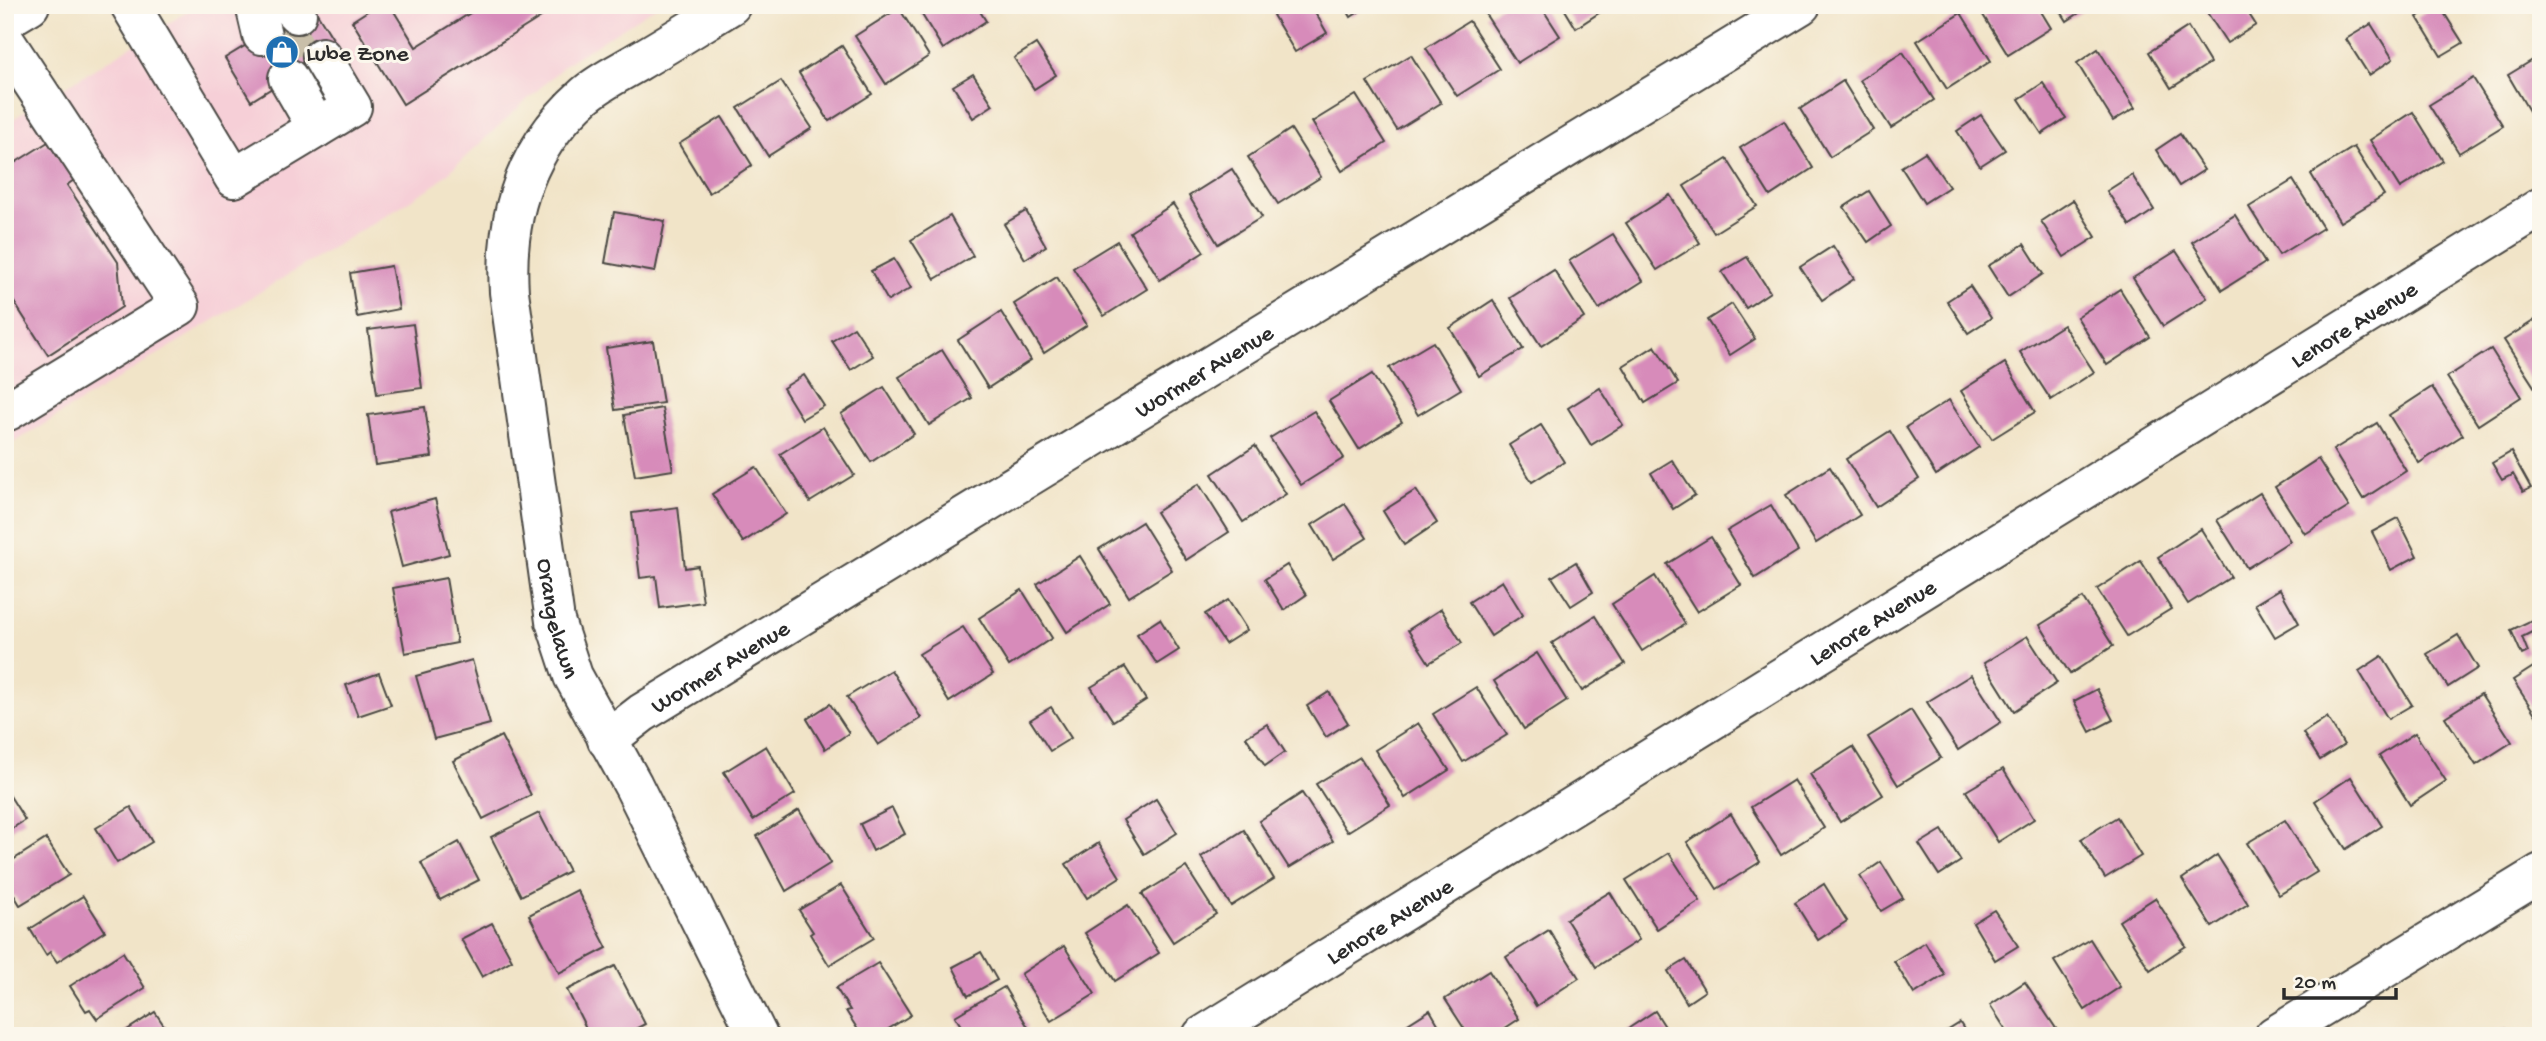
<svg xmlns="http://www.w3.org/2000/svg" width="2546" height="1041" font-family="'Gochi Hand',sans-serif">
<rect width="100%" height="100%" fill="#fbf7ec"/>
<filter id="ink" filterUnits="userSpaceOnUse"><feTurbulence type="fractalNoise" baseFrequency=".0143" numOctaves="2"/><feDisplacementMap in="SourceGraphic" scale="14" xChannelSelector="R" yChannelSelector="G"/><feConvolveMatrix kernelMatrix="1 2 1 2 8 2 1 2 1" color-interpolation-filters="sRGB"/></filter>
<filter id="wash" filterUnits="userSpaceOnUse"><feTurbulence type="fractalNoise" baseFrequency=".00686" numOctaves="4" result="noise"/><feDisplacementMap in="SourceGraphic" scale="28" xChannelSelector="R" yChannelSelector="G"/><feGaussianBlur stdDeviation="1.57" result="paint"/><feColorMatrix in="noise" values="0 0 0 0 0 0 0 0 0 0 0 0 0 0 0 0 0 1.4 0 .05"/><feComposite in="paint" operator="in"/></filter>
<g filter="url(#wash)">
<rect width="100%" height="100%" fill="#f1e4c8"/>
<!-- built -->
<path fill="#f6cfd7" d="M 198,5 L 659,5 L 567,63 L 435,185 L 5,448 L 5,124 Z"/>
<g id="blocks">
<!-- building -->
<g fill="#d78bba">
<path d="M 312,5 L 338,47 L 251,101 L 225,58 Z"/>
<path d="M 377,5 L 390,5 L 416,47 L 483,5 L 560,5 L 403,104 L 352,21 Z"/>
<path d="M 916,5 L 976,5 L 986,21 L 943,49 Z"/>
<path d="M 1289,5 L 1311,5 L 1327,33 L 1295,52 L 1273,15 Z"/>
<path d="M 1344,5 L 1369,5 L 1351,17 Z"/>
<path d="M 1502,5 L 1540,5 L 1560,36 L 1517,63 L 1486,15 Z"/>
<path d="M 1562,5 L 1611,5 L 1576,28 Z"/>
<path d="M 1981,5 L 2037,5 L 2051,28 L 2008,55 L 1978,7 Z"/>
<path d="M 2057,5 L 2091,5 L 2067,21 Z"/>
<path d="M 2215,5 L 2243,5 L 2256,25 L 2227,43 L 2206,11 Z"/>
<path d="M 2435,5 L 2439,5 L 2463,43 L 2441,56 L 2417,17 Z"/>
<path d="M 899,8 L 929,56 L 886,84 L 855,36 Z"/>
<path d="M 1961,13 L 1991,61 L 1947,89 L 1917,41 Z"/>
<path d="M 1469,21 L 1500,69 L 1457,96 L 1426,48 Z"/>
<path d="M 2371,24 L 2393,59 L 2369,75 L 2346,39 Z"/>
<path d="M 2188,27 L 2210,63 L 2171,88 L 2149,52 Z"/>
<path d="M 1036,44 L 1056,75 L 1034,89 L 1014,58 Z"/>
<path d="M 842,46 L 872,94 L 829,121 L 799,73 Z"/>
<path d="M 2098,49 L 2135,108 L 2113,121 L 2077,63 Z"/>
<path d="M 1903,52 L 1934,100 L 1891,128 L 1860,80 Z"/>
<path d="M 1411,55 L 1441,103 L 1397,130 L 1367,82 Z"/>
<path d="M 2541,55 L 2541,104 L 2529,111 L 2508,75 Z"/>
<path d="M 973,74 L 993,105 L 973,118 L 953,86 Z"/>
<path d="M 2473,78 L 2503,126 L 2459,153 L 2429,105 Z"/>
<path d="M 781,81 L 812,128 L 768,156 L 738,108 Z"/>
<path d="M 1843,81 L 1873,130 L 1830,157 L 1800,109 Z"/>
<path d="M 2043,83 L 2066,118 L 2042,134 L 2019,99 Z"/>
<path d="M 1356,95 L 1386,143 L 1342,171 L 1312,122 Z"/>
<path d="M 2413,112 L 2443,161 L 2400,188 L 2370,140 Z"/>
<path d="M 1981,115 L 2005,150 L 1980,166 L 1957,131 Z"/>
<path d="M 722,117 L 752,165 L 709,193 L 679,144 Z"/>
<path d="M 1784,121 L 1813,168 L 1770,196 L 1740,148 Z"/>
<path d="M 1291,129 L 1321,177 L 1278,204 L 1248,157 Z"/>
<path d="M 2180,134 L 2204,170 L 2179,186 L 2156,150 Z"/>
<path d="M 48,142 L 74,180 L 67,185 L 118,262 L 122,307 L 48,355 L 5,288 L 5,169 Z"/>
<path d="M 2354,147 L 2384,195 L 2340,222 L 2311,174 Z"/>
<path d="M 1925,152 L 1949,187 L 1924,203 L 1901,167 Z"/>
<path d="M 1727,159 L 1757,206 L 1714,233 L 1684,186 Z"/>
<path d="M 1232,169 L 1262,217 L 1218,244 L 1189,196 Z"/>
<path d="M 2132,175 L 2154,210 L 2130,226 L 2107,191 Z"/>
<path d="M 2293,180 L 2323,228 L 2279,255 L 2249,207 Z"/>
<path d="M 1869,191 L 1891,226 L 1868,242 L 1844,207 Z"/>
<path d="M 1670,195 L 1700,243 L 1657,270 L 1626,223 Z"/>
<path d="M 2073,200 L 2096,237 L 2064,257 L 2041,221 Z"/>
<path d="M 1173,204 L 1204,252 L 1160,280 L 1130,232 Z"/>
<path d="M 1026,211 L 1046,246 L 1025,259 L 1004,224 Z"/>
<path d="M 614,212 L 665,221 L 655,272 L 605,263 Z"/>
<path d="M 2235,215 L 2265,263 L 2222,290 L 2192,242 Z"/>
<path d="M 950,216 L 973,256 L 935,279 L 911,240 Z"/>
<path d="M 1613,234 L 1643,281 L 1599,309 L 1569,261 Z"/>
<path d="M 1117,241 L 1147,289 L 1104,316 L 1073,268 Z"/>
<path d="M 2024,244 L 2043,274 L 2008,297 L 1988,266 Z"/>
<path d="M 1833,246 L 1854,279 L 1822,300 L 1800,267 Z"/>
<path d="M 2176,251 L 2207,298 L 2163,326 L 2133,278 Z"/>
<path d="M 1747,257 L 1770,292 L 1746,308 L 1722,272 Z"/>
<path d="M 894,259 L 911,288 L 888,301 L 871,271 Z"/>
<path d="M 391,266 L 399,309 L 357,317 L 350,273 Z"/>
<path d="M 1554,270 L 1584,318 L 1541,346 L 1510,298 Z"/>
<path d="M 1057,277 L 1087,325 L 1044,353 L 1014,304 Z"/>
<path d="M 1970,286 L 1991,318 L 1968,333 L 1947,301 Z"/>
<path d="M 2120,289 L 2150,337 L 2107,365 L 2077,317 Z"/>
<path d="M 1493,300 L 1523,349 L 1479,376 L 1450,328 Z"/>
<path d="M 1732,304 L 1755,339 L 1730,355 L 1707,320 Z"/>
<path d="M 1001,312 L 1031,360 L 988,388 L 958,340 Z"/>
<path d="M 2541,316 L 2541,384 L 2535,388 L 2504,340 Z"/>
<path d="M 413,324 L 422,388 L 377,394 L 368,330 Z"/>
<path d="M 2063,325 L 2094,372 L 2051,400 L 2020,352 Z"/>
<path d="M 854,327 L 873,356 L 851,370 L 832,341 Z"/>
<path d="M 653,341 L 663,403 L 615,410 L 606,348 Z"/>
<path d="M 1433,342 L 1461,389 L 1418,415 L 1389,368 Z"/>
<path d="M 1655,346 L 1678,383 L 1645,403 L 1623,366 Z"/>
<path d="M 2491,349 L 2521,397 L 2478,425 L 2447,377 Z"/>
<path d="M 942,350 L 972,398 L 929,425 L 899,377 Z"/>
<path d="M 2005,363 L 2035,412 L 1992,439 L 1961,391 Z"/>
<path d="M 1372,374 L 1402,422 L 1359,449 L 1329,401 Z"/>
<path d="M 804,375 L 824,406 L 802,419 L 783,388 Z"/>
<path d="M 884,387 L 914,434 L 871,462 L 841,414 Z"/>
<path d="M 2432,387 L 2463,435 L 2419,463 L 2389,415 Z"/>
<path d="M 1600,388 L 1623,425 L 1591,445 L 1568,408 Z"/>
<path d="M 1949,400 L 1979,447 L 1936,475 L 1906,427 Z"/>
<path d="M 425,407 L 432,457 L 375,465 L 368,415 Z"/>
<path d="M 662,408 L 673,470 L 635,476 L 624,415 Z"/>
<path d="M 1314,411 L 1344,458 L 1301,485 L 1270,438 Z"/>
<path d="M 2377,423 L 2406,471 L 2363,499 L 2333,450 Z"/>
<path d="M 1541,425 L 1564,462 L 1532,482 L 1509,445 Z"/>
<path d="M 823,427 L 854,475 L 810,502 L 780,454 Z"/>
<path d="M 1890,431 L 1919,479 L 1876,507 L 1846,459 Z"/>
<path d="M 1255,446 L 1286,494 L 1243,522 L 1212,474 Z"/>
<path d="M 2511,452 L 2531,488 L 2523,492 L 2513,474 L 2502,480 L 2492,463 Z"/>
<path d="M 2318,459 L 2349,507 L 2305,534 L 2275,487 Z"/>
<path d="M 1672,460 L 1695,495 L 1673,509 L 1651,473 Z"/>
<path d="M 756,467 L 786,514 L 743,542 L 712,494 Z"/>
<path d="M 1830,467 L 1860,515 L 1816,543 L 1786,495 Z"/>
<path d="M 1199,484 L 1229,532 L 1186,560 L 1156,512 Z"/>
<path d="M 1416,490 L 1437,523 L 1404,545 L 1383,511 Z"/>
<path d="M 2260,493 L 2290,541 L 2247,568 L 2217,520 Z"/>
<path d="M 435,499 L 449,554 L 402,567 L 388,512 Z"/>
<path d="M 1345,504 L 1367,538 L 1333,559 L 1312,525 Z"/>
<path d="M 1771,505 L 1798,551 L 1755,578 L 1727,531 Z"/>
<path d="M 678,507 L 685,568 L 698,566 L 703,602 L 660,608 L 656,576 L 640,578 L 632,513 Z"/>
<path d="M 2398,518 L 2417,556 L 2391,570 L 2372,532 Z"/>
<path d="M 1142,522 L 1172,570 L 1129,597 L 1099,549 Z"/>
<path d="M 2201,529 L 2231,577 L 2188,604 L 2158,557 Z"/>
<path d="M 1711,537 L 1741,585 L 1697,612 L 1667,564 Z"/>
<path d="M 1080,556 L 1110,604 L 1067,632 L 1037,584 Z"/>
<path d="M 2141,561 L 2171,609 L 2127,636 L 2097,589 Z"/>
<path d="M 1576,562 L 1593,592 L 1571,606 L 1552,577 Z"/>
<path d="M 1287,565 L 1306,595 L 1284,610 L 1265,579 Z"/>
<path d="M 1655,576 L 1685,624 L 1642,651 L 1612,604 Z"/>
<path d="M 446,578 L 457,643 L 405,653 L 393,588 Z"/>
<path d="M 1502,581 L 1523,615 L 1491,636 L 1469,602 Z"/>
<path d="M 2280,589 L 2299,623 L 2275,637 L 2255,604 Z"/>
<path d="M 1022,590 L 1052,638 L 1009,666 L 979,618 Z"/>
<path d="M 2083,598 L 2113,646 L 2070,674 L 2040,625 Z"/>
<path d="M 1228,600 L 1247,630 L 1225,644 L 1205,614 Z"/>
<path d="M 1441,609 L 1462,643 L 1429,663 L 1408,630 Z"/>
<path d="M 1595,616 L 1625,664 L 1582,691 L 1552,643 Z"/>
<path d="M 1160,619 L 1179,650 L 1157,664 L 1137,634 Z"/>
<path d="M 2534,619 L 2538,629 L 2522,637 L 2528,652 L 2522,655 L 2511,630 Z"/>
<path d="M 963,627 L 993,674 L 949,702 L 919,654 Z"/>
<path d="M 2458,635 L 2478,668 L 2448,687 L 2427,654 Z"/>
<path d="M 2027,636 L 2057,683 L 2014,711 L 1984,663 Z"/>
<path d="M 1537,653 L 1567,701 L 1524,729 L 1494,681 Z"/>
<path d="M 2382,656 L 2412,705 L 2388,719 L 2359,671 Z"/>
<path d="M 472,660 L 490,724 L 434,739 L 416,676 Z"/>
<path d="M 2541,662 L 2541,723 L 2513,680 Z"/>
<path d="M 1125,667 L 1146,700 L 1113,721 L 1091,687 Z"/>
<path d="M 891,670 L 921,718 L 878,745 L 847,697 Z"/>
<path d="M 379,673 L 391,705 L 358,716 L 346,685 Z"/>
<path d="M 1971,675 L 2001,722 L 1958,750 L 1927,702 Z"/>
<path d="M 1476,687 L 1507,735 L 1463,762 L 1433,714 Z"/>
<path d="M 2097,689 L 2113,720 L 2090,732 L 2074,701 Z"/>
<path d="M 1329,692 L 1348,723 L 1326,737 L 1307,706 Z"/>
<path d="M 2481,694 L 2512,742 L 2476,765 L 2445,717 Z"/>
<path d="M 830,704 L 849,733 L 825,749 L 807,719 Z"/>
<path d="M 1051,707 L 1071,738 L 1050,751 L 1030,720 Z"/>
<path d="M 1911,710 L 1941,758 L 1898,785 L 1868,737 Z"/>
<path d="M 2327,717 L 2344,745 L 2320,760 L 2303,733 Z"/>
<path d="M 1418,723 L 1449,770 L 1405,798 L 1375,750 Z"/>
<path d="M 1267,724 L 1285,752 L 1265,766 L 1246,737 Z"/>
<path d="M 2415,733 L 2446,781 L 2410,805 L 2379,756 Z"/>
<path d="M 501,736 L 531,795 L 483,819 L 453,761 Z"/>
<path d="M 766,746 L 795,794 L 753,820 L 724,772 Z"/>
<path d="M 1853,747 L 1883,795 L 1840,822 L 1810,774 Z"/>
<path d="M 1360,757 L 1390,805 L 1347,832 L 1316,784 Z"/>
<path d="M 2003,769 L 2034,819 L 1998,842 L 1966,791 Z"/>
<path d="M 2351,777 L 2382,826 L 2346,849 L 2315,801 Z"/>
<path d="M 1794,780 L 1824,828 L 1781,855 L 1751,807 Z"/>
<path d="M 5,788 L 25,820 L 5,833 Z"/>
<path d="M 1302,793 L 1333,841 L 1289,868 L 1259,821 Z"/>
<path d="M 1156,799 L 1177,833 L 1144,854 L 1123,820 Z"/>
<path d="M 131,807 L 152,842 L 117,863 L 96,828 Z"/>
<path d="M 892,808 L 905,834 L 873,851 L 860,824 Z"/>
<path d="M 799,810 L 831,863 L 786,891 L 757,836 Z"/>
<path d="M 539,813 L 569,871 L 521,896 L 491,837 Z"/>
<path d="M 1731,814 L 1760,862 L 1717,889 L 1687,842 Z"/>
<path d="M 2117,817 L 2141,856 L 2105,878 L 2081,839 Z"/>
<path d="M 2285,820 L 2317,872 L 2279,895 L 2247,843 Z"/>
<path d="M 1244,830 L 1274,879 L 1231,906 L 1201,857 Z"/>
<path d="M 1942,830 L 1961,861 L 1939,875 L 1919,844 Z"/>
<path d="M 46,839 L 69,875 L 20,905 L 14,895 L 10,898 L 5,891 L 5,865 Z"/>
<path d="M 459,842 L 479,880 L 440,900 L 421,863 Z"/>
<path d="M 1099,843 L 1120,877 L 1087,898 L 1066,864 Z"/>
<path d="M 1669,853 L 1700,901 L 1657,929 L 1626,880 Z"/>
<path d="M 2217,855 L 2248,904 L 2212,927 L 2182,879 Z"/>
<path d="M 1881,862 L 1903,898 L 1881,911 L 1860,876 Z"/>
<path d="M 1186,867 L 1216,914 L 1173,942 L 1142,894 Z"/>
<path d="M 1824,884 L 1847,921 L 1818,940 L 1795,903 Z"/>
<path d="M 841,885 L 874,938 L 829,965 L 810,934 L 813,932 L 799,910 Z"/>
<path d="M 577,890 L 607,948 L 559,973 L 529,915 Z"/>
<path d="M 1610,892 L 1639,940 L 1596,967 L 1566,919 Z"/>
<path d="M 83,896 L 105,931 L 57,962 L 50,952 L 46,955 L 30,929 Z"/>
<path d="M 2155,898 L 2186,946 L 2150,970 L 2119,921 Z"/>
<path d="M 1128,905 L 1159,953 L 1115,981 L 1085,933 Z"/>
<path d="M 1994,910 L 2018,946 L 1995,960 L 1973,923 Z"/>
<path d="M 492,923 L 512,960 L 482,977 L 461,939 Z"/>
<path d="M 1549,930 L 1579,978 L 1536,1006 L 1506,957 Z"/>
<path d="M 2090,939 L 2120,987 L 2085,1010 L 2054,961 Z"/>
<path d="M 1925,942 L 1945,975 L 1914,994 L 1894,961 Z"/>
<path d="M 1064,946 L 1095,994 L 1051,1021 L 1021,974 Z"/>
<path d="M 123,952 L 145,988 L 97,1019 L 90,1009 L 86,1011 L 70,986 Z"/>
<path d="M 981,952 L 997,980 L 968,996 L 953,967 Z"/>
<path d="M 1686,960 L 1705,991 L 1687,1003 L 1668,971 Z"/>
<path d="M 878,963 L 911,1015 L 877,1036 L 862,1036 L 846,1011 L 850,1010 L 836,988 Z"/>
<path d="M 615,966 L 645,1024 L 622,1036 L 590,1036 L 567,990 Z"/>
<path d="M 1489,971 L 1519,1019 L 1493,1036 L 1469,1036 L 1445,999 Z"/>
<path d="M 2025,982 L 2057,1030 L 2048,1036 L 2010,1036 L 1990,1005 Z"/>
<path d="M 1004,987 L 1028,1027 L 1014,1036 L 967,1036 L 955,1016 Z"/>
<path d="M 1430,1010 L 1445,1036 L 1389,1036 Z"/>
<path d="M 1655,1011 L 1671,1036 L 1625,1036 L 1623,1032 Z"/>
<path d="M 155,1012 L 171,1036 L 118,1036 Z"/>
<path d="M 1960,1023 L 1968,1036 L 1939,1036 Z"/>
<path d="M 2505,1029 L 2509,1036 L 2494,1036 Z"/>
</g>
</g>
</g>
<g filter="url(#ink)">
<use href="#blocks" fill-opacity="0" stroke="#494743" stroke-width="2"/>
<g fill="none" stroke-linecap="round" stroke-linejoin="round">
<!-- minor-tunnel -->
<path stroke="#c9bfa9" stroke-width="38" stroke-dasharray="38 19" stroke-linecap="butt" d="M 281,23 L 306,67"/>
<!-- minor casing -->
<g stroke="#494743" stroke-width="42">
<g id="minor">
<path d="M 130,5 L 234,178 L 352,107 L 322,57"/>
<path d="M 255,5 L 262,35"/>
<path d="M 288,5 L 297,14"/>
<path id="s1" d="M 731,5 C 700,24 670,43 639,61 C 621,72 601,81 585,95 C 526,147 504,215 509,292 L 555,621 L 573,676 L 633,785 L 758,1036"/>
<path d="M 5,41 L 180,306 L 8,411 L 5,407"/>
<path d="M 288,78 L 317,128"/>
<path id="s2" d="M 607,740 L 642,713 L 1801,5"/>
<path id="s3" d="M 1202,1036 L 2541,207"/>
<path d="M 2274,1036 L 2541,873"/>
</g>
</g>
<!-- major casing -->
<g stroke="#494743" stroke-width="42">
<path id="major" d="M 5,20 L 30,5"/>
</g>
<!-- minor -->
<use href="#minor" stroke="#fff" stroke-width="38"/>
<!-- major -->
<use href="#major" stroke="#fff" stroke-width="38"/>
</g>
</g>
<!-- icons -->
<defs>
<g id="shop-disc" transform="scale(1.75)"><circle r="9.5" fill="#1f6fb2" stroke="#fbf7ec"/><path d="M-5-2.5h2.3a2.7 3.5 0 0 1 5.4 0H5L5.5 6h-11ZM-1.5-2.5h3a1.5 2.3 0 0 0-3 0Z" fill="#fff"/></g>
</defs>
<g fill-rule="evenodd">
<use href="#shop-disc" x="282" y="52"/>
</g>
<g text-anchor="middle" stroke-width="6" stroke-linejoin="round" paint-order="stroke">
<!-- poi labels -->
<g font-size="24" fill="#2b2b2b" stroke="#fbf7ec" text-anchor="start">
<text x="306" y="60">Lube Zone</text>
</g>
<!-- street labels -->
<g font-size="24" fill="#2b2b2b" stroke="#fbf7ec">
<text dy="8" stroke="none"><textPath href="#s3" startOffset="1354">Lenore Avenue</textPath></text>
<text dy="8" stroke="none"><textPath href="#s2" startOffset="702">Wormer Avenue</textPath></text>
<text dy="8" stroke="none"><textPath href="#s1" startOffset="721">Orangelawn</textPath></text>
<text dy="8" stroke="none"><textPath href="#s3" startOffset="788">Lenore Avenue</textPath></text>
<text dy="8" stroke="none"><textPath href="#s2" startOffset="135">Wormer Avenue</textPath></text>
<text dy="8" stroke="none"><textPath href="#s3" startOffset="220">Lenore Avenue</textPath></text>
</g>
</g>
<!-- margin -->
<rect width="2546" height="1041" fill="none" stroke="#fbf7ec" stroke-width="28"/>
<!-- scale -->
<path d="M2284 988v10h112v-10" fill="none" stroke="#2b2b2b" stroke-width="3.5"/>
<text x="2294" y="988" font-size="21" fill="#2b2b2b" stroke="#fbf7ec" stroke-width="5" paint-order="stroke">20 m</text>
</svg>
